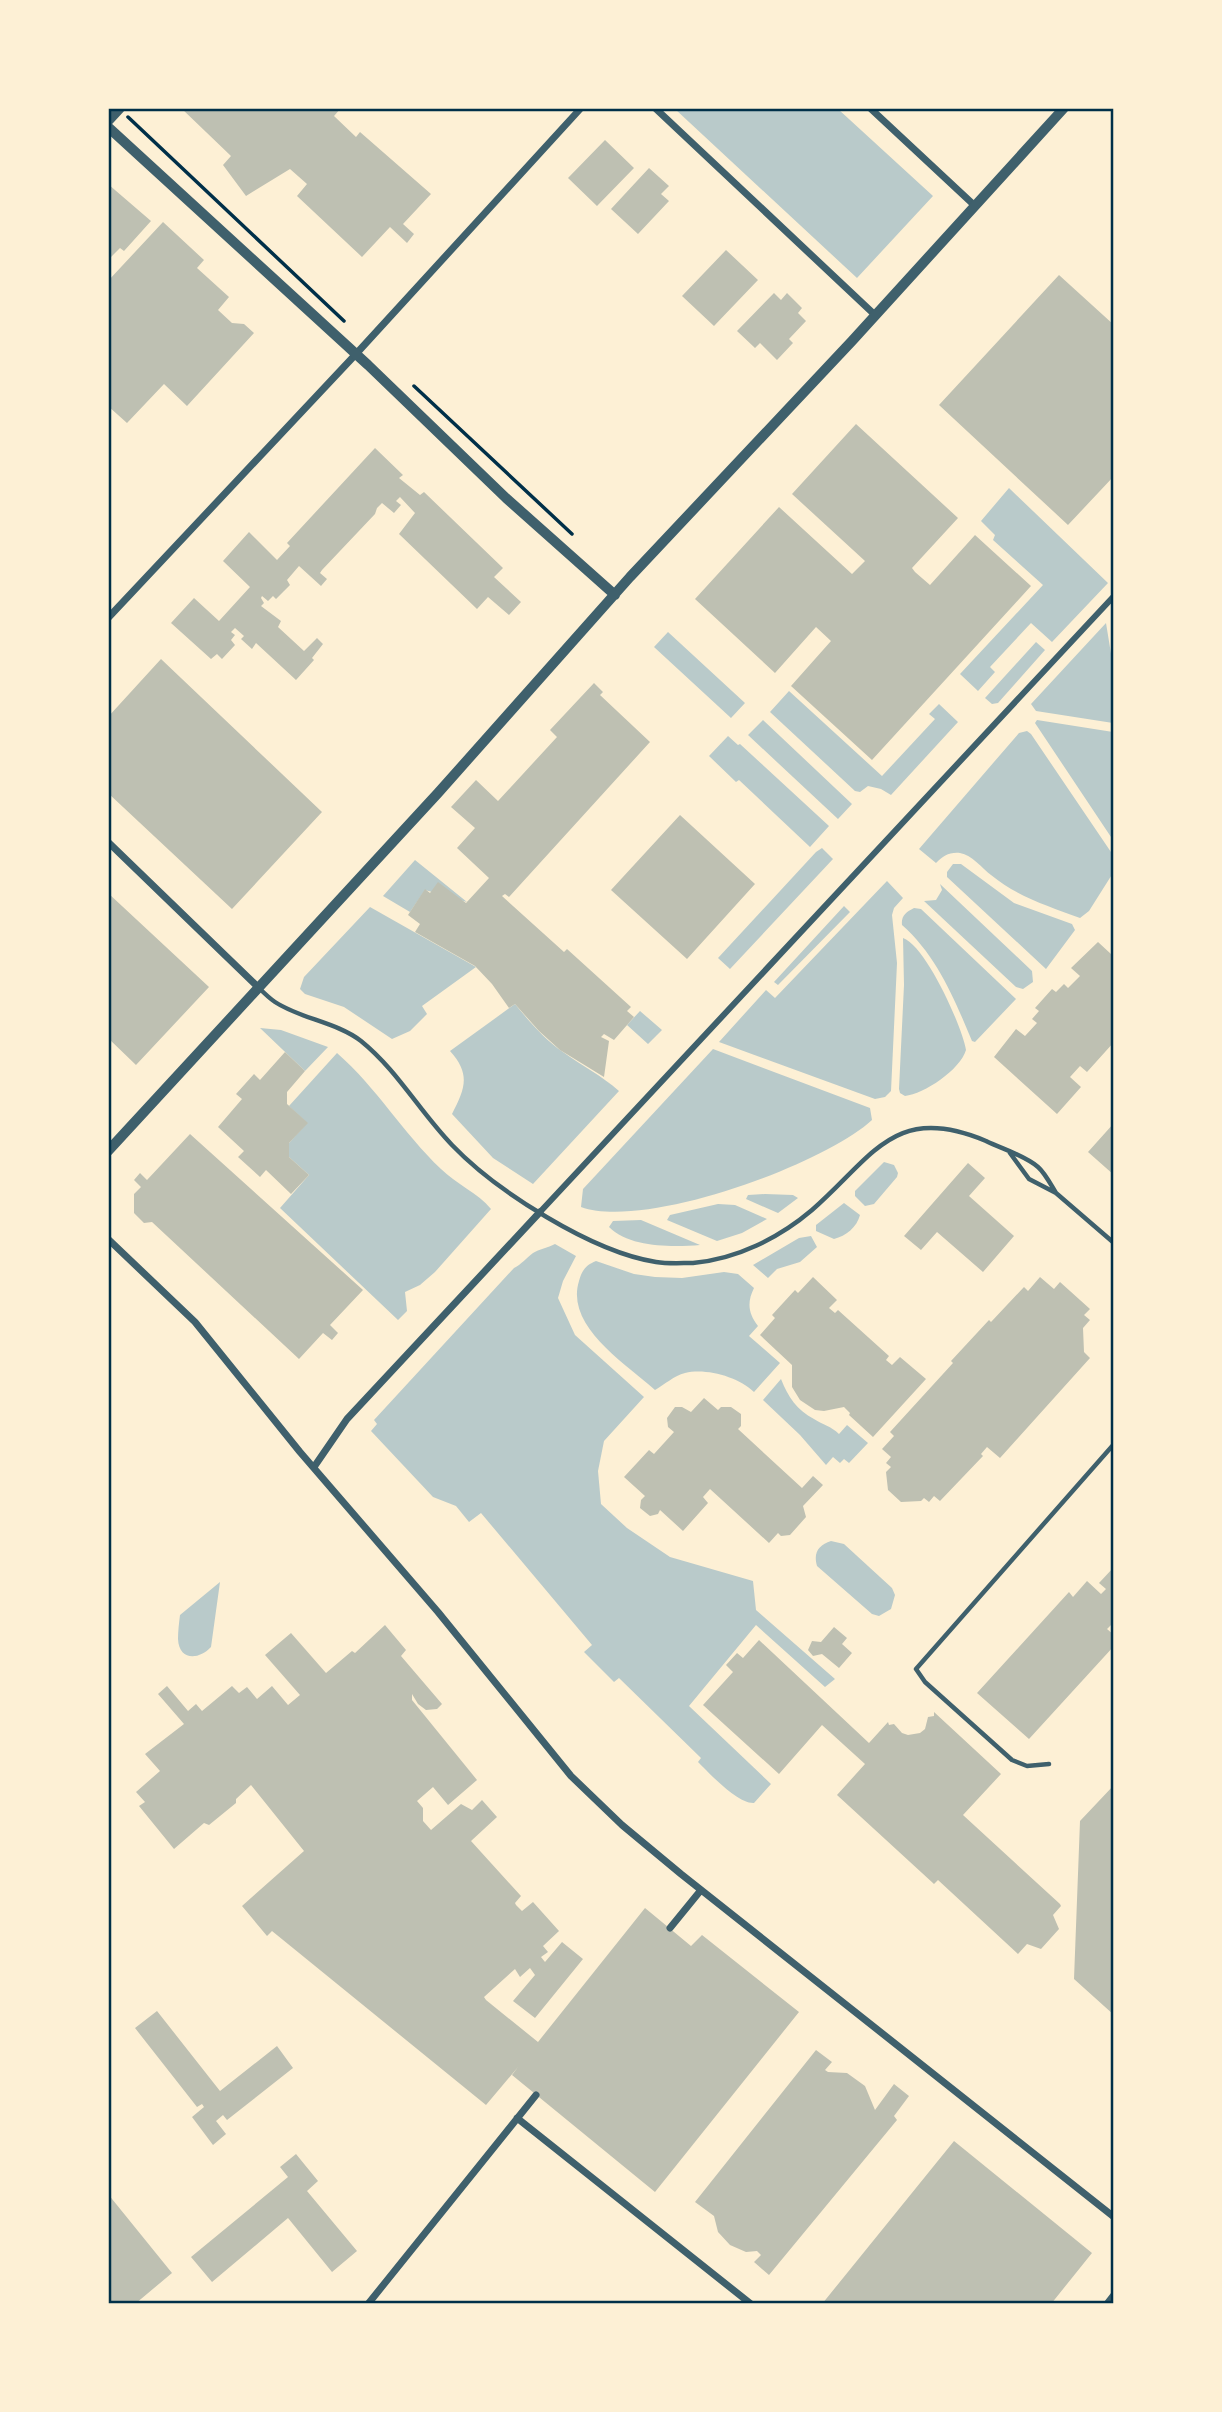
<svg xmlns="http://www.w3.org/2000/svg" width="1222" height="2412" viewBox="0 0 1222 2412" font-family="Jost,sans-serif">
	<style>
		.green { fill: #b9caca }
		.building { fill: #bec0b2 }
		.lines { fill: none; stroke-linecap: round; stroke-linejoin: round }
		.path { stroke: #003049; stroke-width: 3.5 }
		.service { stroke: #3f606c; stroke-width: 4.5 }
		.pedestrian { stroke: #3f606c; stroke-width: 6 }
		.minor { stroke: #3f606c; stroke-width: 7 }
		.tertiary { stroke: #3f606c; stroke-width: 10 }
		.neatline { fill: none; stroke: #003049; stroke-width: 2.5 }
	</style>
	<rect width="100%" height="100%" fill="#fdf0d5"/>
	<path class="green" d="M675,109H838L933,196L857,278Z
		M1009,488L1108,583L1052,642L1031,623L990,667L995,672L978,691L960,674L1043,585L993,540L995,535L981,521Z
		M1106,623L1113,666V723L1036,711L1031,704Z
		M668,632L745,703L731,718L654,647Z
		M1036,642L1045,650L998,703L992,704L985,698Z
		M789,691L882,776L935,719L929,714L939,704L958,722L891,795L881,789L868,786L860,792L855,791L770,712Z
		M763,720L852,804L838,819L748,735Z
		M1037,720L1113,732V840L1035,723Z
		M1027,731L1031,734L1113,855V873L1089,911L1080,918C1048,906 1018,897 991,875C982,868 972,855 960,853C949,852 943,856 936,863L919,849L1019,733Z
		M728,736L738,745L740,744L829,826L810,847L739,780L736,782L709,756Z
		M822,848L833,859L730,969L718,958L816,852Z
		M415,860L467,902L425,890L410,912L383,896Z
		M953,864H961L1014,903L1072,924L1075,930L1046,969L947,877V872Z
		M887,881L903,898L894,908L892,915L897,963L891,1091L885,1097L875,1099L719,1042L766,990L775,998Z
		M940,884L1032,971L1033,982L1023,989L1016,987L924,901L936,900L942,890Z
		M844,906L850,912L778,985L774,982Z
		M370,907L476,967L422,1006L427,1014L410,1031L392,1039L344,1007L305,994L300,989L304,977Z
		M914,908L921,909L1016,999L975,1042L972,1041C954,998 937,956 902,925C901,916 906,912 914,908Z
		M903,938C926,946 962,1026 966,1050C960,1070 924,1094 905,1096L900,1093L899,1089L904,985Z
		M515,1004C529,1021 544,1039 563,1052C582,1066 601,1075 619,1091L533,1184L493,1158L452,1114C465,1089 471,1074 450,1051Z
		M640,1011L662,1030L648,1044L627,1025Z
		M260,1028L281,1030L328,1047L305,1071Z
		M713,1049L870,1108L872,1120C823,1165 645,1230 581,1207L583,1189Z
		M337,1053C377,1088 403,1133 441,1169C456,1184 478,1193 491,1209L435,1272L420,1285L405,1292L407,1311L398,1320L280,1208L309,1175L289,1157V1143L307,1123L289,1106Z
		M884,1162L894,1165L898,1173L897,1177L874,1204L865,1206L855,1196V1191Z
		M765,1194L793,1195L798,1198L778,1213L746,1199L748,1195Z
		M844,1203L860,1215C857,1227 846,1236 834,1239L816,1231V1225Z
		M718,1204L735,1205L767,1219L742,1233L717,1241L667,1220L670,1215Z
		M641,1220L700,1245C673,1247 630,1248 609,1227L613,1221Z
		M811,1236L817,1247L800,1262L777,1269L768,1278L753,1265L799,1238Z
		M555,1244L576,1256L563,1281L558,1298L575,1335L644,1397L604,1441L598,1471L601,1504L627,1528L670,1557L753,1581L756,1610L835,1679L825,1687L756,1625L689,1706L771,1784L754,1803C738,1804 710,1774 698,1762L701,1758L619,1678L614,1682L584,1652L592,1645L481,1513L469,1522L456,1506L433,1497L371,1431L377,1424L374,1420L514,1268C522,1264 526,1258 533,1253C539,1249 548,1248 555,1244Z
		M596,1261L634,1274L655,1277L682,1278L724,1272L738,1274L754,1288C747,1302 748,1313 758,1326L749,1336L780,1363L754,1392C738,1377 707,1368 685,1373C674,1376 665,1384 655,1390C625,1363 565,1326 579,1281C582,1270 586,1265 596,1261Z
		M781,1379C788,1397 797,1410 814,1419C823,1425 831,1426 839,1434L847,1425L868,1443L849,1463L844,1459L840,1463L833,1457L826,1465L800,1435L763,1400Z
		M831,1541L844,1544L892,1588L895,1595L891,1609L879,1616L872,1614L817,1566C813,1552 819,1545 831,1541Z
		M220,1582L211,1647C199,1660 179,1661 178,1639C178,1631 179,1623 180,1615Z"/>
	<path class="building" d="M181,108H341L334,116L356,137L360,132L431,194L403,224L414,234L407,243L390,227L362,257L297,196L307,184L290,169L246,196L223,165L231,156Z
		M605,140L634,168L597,206L568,178Z
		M649,168L669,186L661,194L669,201L638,234L611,209Z
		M108,184L151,221L124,251L120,248L108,260Z
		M163,222L204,260L197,268L229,297L218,310L232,323L244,324L254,333L187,406L164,384L127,423L108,406V281Z
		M726,250L758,280L714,326L682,296Z
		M1059,275L1114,325V476L1068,525L939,405Z
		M774,293L781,300L787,293L802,308L798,313L806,321L789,339L793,343L777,360L760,343L755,348L737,331Z
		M856,424L958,518L912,568L915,572L930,585L975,535L1031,586L872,760L791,686L831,641L816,627L775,673L695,599L779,507L852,574L865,561L792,494Z
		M375,448L403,475L399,478L420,495L424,492L503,568L494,577L521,602L509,615L488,597L477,609L399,534L415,513L400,497L396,501L401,505L394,513L382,503L377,508L375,514L322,570L320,573L327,579L321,586L299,566L287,580L290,585L276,599L273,596L268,601L262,596L261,598L264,603L261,606L281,621L278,627L304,651L317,638L323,644L312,658L314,660L296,680L256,643L252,649L241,639L244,636L235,628L231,632L235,635L231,640L235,645L222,659L217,654L211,659L171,623L194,598L219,621L250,587L223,561L249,532L277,560L290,546L287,543Z
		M161,659L322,812L232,909L108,793V717Z
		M594,683L603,692L600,695L650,742L509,897L505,894L502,896L564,952L567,949L631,1007L627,1011L634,1017L614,1040L604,1034L601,1037L609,1041L604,1077L560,1050L539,1031L515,1004L509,1008L492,984L475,966L415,932L420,924L408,915L425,889L430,893L438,882L466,903L489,878L457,848L475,828L451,807L476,780L498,801L557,737L550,730Z
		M680,815L755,884L687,959L611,890Z
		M108,893L209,987L136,1065L108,1038Z
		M1098,942L1111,954L1114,951V1042L1087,1072L1080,1066L1070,1077L1081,1087L1057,1114L994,1057L1016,1029L1025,1036L1037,1023L1032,1019L1039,1011L1035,1008L1052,989L1056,992L1064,984L1068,988L1080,976L1071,968Z
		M285,1052L305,1071L287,1092V1104L308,1123L289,1143V1157L309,1175L291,1194L266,1170L260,1177L238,1157L244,1151L218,1127L242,1099L236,1094L254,1074L260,1080Z
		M1114,1123V1175L1088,1152Z
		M190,1134L363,1290L330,1325L338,1333L332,1340L323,1333L299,1359L152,1222L144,1223L134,1213V1194L141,1187L134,1180L140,1173L147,1180Z
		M968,1163L985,1178L969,1196L1014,1236L983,1272L937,1232L921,1250L904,1236Z
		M813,1277L837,1300L829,1308L835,1313L838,1310L889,1356L886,1360L892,1365L900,1357L926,1379L873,1437L849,1415L850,1413L844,1407L824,1411L815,1410L800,1400L792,1387V1365L760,1335L775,1318L772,1315L795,1290L798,1293Z
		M1040,1277L1054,1289L1060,1282L1090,1309L1084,1315L1090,1320L1083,1328L1084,1352L1090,1358L1000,1458L987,1447L981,1454L983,1456L940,1501L934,1496L929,1502L924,1498L921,1501L901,1502L888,1490L886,1472L891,1467L886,1463L891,1457L882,1449L894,1436L890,1432L953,1363L951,1361L989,1320L991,1322L1024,1287L1028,1291Z
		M704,1398L718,1410L721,1407H731L741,1414V1426L738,1429L802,1488L813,1476L823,1485L803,1506L806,1517L790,1535L781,1536L778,1533L769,1543L710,1489L703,1497L708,1503L683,1531L660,1510L658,1514L650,1516L640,1508L641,1500L645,1496L624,1477L649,1450L654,1454L674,1432L668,1427L667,1418L675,1407H682L691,1412Z
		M1114,1567V1622L1107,1629L1114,1635V1646L1029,1739L977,1693L1069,1592L1073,1597L1087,1581L1101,1594L1106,1589L1099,1583Z
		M385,1625L406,1650L401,1656L442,1704L437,1709L426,1710L418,1704L412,1694V1700L477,1780L448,1805L433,1787L417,1801L423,1808V1821L431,1830L461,1804L472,1810L482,1800L497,1817L471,1841L521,1896L515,1903L516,1905L522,1911L533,1902L559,1931L543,1946L548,1952L541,1957L545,1962L562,1942L583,1959L535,2018L513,2001L535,1975L530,1968L520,1977L515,1969L484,1997L486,2000L538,2042L645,1908L691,1946L702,1935L799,2012L655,2192L512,2075L518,2067L486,2105L272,1931L267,1936L242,1906L304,1851L251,1785L236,1799V1803L209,1825L204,1823L174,1849L139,1806L145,1802L136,1792L160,1771L145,1754L184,1724L158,1694L167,1686L188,1711L196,1704L202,1711L232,1686L239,1693L247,1687L257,1699L272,1686L288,1705L300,1695L265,1655L291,1633L326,1673L352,1651L355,1653Z
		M834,1627L847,1638L842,1644L852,1653L839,1668L822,1654L813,1656L808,1650L812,1641L821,1642Z
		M759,1640L869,1743L888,1722L889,1725L894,1724L902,1733L908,1735L920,1733L925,1729L928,1717L934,1716V1712L1001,1774L963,1815L1060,1904L1061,1906L1053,1915L1059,1929L1041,1949L1027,1944L1018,1954L938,1880L934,1884L837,1795L865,1764L822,1725L779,1774L703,1705L733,1672L726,1665L737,1653L743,1658Z
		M1114,1785V2015L1074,1979L1080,1821Z
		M157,2011L220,2091L277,2046L293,2068L227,2120L223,2115L216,2121L226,2134L213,2145L192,2117L204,2107L202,2104L197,2107L135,2028Z
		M816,2050L832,2062L825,2070L828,2072L847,2073L865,2086L875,2110L894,2084L909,2096L894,2116L897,2120L769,2275L754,2262L761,2255L757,2251L746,2252L730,2245L718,2232L714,2216L695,2202Z
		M954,2141L1092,2253L1051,2304H822Z
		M296,2154L318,2181L307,2191L357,2251L332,2272L288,2218L212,2282L191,2257L288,2177L280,2167Z
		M108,2194L172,2273L135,2304H108Z"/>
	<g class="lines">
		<path class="path" d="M128,117L344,321
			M414,386L572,534"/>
		<path class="service" d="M259,988C264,993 269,998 275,1002C301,1019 336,1022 361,1041C397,1070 420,1112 452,1145C496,1191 592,1252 656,1262C668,1264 681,1263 693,1263C737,1259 779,1238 812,1210C873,1157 894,1102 986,1141C1002,1149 1024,1155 1038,1167C1045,1173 1051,1185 1056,1193
			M1010,1153L1029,1179L1056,1193L1114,1243
			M1049,1764L1027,1766L1012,1760L925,1682L916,1669L1114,1444"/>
		<path class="pedestrian" d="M540,1212L1114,596"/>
		<path class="minor" d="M655,108L875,315
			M870,108L974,205
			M108,618L356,354L581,108
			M108,842L259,988
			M108,1239L195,1322L300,1452L438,1612L571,1776L622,1825L681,1874L1114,2217
			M314,1467L347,1419L540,1212
			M670,1928L701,1890
			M517,2118L751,2304
			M368,2304L536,2095
			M1107,2304L1114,2295"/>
		<path class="tertiary" d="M108,121L120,108
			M108,127L368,365L506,498L615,595
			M108,1151L438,793L630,577L852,341L1064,108"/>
	</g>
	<rect width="1222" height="2412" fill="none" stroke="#fdf0d5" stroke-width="220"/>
	<rect x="110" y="110" width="1002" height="2192" class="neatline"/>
</svg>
